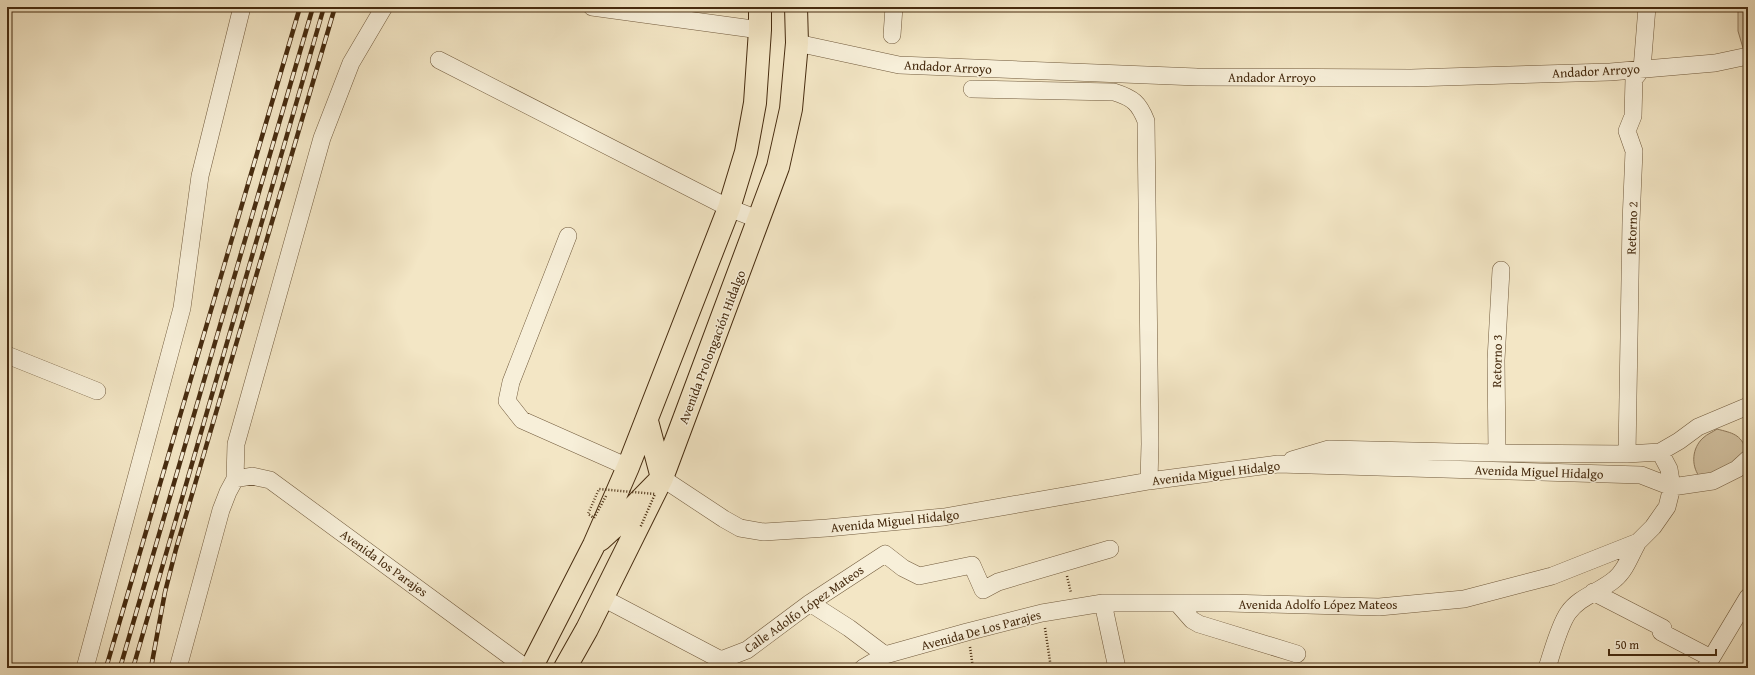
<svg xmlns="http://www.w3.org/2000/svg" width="1755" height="675" viewBox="0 0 1755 675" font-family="'Gentium Book Plus',serif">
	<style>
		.green { fill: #d6c6a6; stroke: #8e785a }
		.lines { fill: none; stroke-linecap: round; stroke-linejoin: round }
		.minor-casing { stroke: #715a3c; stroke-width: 18 }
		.highway-casing { stroke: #462b0f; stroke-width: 24 }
		.path { stroke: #462b0f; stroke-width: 2.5; stroke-dasharray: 1 2; stroke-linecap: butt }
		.minor { stroke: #f7efd9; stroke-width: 17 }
		.highway { stroke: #f3e6c5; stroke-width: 22 }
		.rail-casing { stroke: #462b0f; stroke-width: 4.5 }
		.rail { stroke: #f7efd9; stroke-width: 3; stroke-dasharray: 9; stroke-linecap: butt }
		.path-bridge { stroke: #462b0f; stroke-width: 2.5; stroke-dasharray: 1 2; stroke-linecap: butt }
		.labels { text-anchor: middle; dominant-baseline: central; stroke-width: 3; stroke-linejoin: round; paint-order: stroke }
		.street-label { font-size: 13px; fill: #462b0f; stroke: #f7efd9 }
	</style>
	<rect width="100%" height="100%" fill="#f3e6c5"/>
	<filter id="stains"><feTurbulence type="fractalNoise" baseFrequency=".005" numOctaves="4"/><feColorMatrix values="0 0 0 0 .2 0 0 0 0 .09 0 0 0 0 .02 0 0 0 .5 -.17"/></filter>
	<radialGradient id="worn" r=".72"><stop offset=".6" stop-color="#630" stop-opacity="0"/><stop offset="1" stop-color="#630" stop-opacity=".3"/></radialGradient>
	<path class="green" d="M1738,7L1748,8V47L1743,48L1738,31Z
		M1717,429C1732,433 1741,434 1746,450L1742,455L1719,475L1699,476C1691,465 1692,448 1703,438C1707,434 1713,432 1717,429Z"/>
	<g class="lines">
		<g class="minor-casing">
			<path id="minor" d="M592,7L760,30
				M892,35L894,7
				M797,43L899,65L1197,77L1411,78L1610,72L1715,63L1748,56
				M439,60L729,208L760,220
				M972,89L1114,92C1133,98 1139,103 1146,121L1150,444L1149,481
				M568,236L511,382L507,401L522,420L628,467
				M7,355L97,391
				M1497,453L1496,360L1501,270
				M1627,454L1631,222L1634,151L1627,131L1633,116L1634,79L1642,69L1647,7
				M1292,460L1329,449L1497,453L1627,454L1660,452L1679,441L1698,427L1748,406
				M662,478L724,519L740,528L764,532L827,528L944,517L1149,481L1278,464L1641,475L1672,487L1713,481L1737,469L1748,459
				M235,479L252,476L270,480L526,668
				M1593,592L1663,628L1661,632L1711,658
				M603,598L721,660L747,650L810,603L885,554L903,568L919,576L972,565L983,590L998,582L1110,549
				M810,603L849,628L885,655
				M1103,603L1117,668
				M1178,604L1192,620L1199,624L1297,654
				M1706,667L1748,597
				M85,668L182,308L200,176L242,7
				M178,668L221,510L228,492L235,479L236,444L322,138L351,63L384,7
				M863,668L885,655L967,632L1042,613L1103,603H1228L1379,607L1464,599L1552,576L1638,542L1653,527L1667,507L1672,487L1669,469L1660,452
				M1547,668C1552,653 1559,626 1568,613C1580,596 1600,592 1615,579C1626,570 1631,554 1638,542"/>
		</g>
		<g class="highway-casing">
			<path id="highway" d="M600,540L612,529L662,478L647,421
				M531,668L594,545L628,467L729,208L746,152L755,103L760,30V7
				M565,668L587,629L662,478L778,167L791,109L797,43L796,7"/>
		</g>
		<path class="path" d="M1067,576L1071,593
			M1045,628L1051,668
			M970,647L973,668"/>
		<use href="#minor" class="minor"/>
		<use href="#highway" class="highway"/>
		<g class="rail-casing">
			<path id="rail" d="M106,668L300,7
				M120,668L313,7
				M133,668L324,7
				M151,668L165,592L176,549L335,7"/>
		</g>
		<use href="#rail" class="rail"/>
		<path class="path-bridge" d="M606,496L594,518L588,514L599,489L655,494L640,528"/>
	</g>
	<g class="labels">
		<g class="street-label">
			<text transform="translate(948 67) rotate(3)">Andador Arroyo</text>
			<text transform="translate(1596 71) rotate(-3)">Andador Arroyo</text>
			<text x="1272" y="77">Andador Arroyo</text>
			<text transform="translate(1632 228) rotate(-88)">Retorno 2</text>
			<text transform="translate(712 347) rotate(-69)">Avenida Prolongación Hidalgo</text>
			<text transform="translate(1497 361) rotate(-89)">Retorno 3</text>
			<text transform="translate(1539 472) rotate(2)">Avenida Miguel Hidalgo</text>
			<text transform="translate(1216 473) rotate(-7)">Avenida Miguel Hidalgo</text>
			<text transform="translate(895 521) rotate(-6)">Avenida Miguel Hidalgo</text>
			<text transform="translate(384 563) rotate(36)">Avenida los Parajes</text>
			<text x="1318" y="604">Avenida Adolfo López Mateos</text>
			<text transform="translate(804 609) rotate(-35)">Calle Adolfo López Mateos</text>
			<text transform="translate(981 630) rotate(-15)">Avenida De Los Parajes</text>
		</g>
	</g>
	<rect width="1755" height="675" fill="none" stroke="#f3e6c5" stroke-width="24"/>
	<rect x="8" y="8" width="1739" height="659" fill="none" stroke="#462b0f" stroke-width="2"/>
	<rect x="12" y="12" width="1731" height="651" fill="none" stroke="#462b0f"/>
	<path d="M1609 649v6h107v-6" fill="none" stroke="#462b0f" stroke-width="2"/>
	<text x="1615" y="649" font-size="12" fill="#462b0f" stroke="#f7efd9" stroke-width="3" paint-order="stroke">50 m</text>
	<rect width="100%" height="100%" filter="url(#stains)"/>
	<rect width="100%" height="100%" fill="url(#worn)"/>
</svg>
